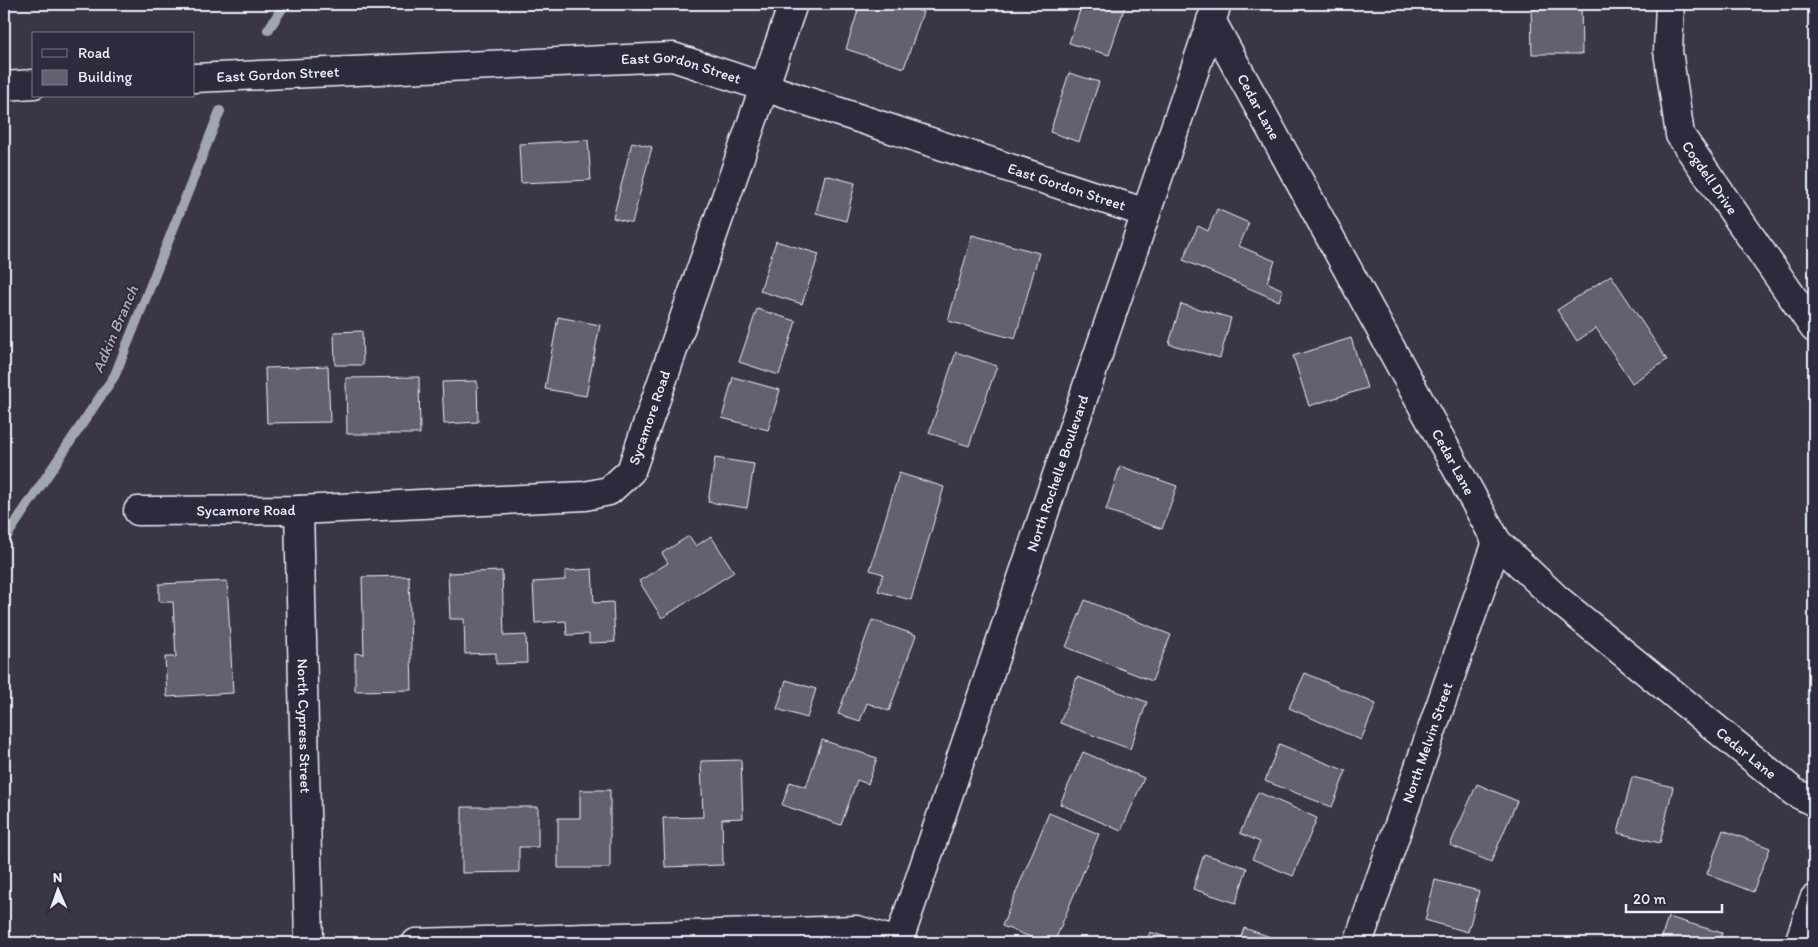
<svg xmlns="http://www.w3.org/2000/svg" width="1818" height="947" viewBox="0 0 1818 947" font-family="Itim,sans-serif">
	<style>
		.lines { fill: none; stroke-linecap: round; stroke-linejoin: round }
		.stream { stroke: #a2a6b1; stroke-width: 10 }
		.building { fill: #636171; stroke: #e8f1f8 }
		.minor-casing { stroke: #e8f1f8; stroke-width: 31 }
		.minor { stroke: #2f2a3d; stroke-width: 28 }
		.labels { text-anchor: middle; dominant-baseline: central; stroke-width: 4; stroke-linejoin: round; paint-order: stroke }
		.street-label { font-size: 15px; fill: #e8f1f8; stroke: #2f2a3d }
		.water-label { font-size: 16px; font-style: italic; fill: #aeb2bd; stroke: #2f2a3d }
	</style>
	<rect width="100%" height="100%" fill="#3a3648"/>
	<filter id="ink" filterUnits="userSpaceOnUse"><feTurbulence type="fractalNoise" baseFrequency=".02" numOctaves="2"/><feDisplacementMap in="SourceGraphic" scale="10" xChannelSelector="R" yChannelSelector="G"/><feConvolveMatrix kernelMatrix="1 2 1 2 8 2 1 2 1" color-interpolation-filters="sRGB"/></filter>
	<g filter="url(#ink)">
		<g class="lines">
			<path class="stream" d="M268,30L285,4
				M4,540L115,375L220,111"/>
		</g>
		<path class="building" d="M860,4H896L923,12L904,68L846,49Z
			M1082,4H1118L1125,6L1109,55L1069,43Z
			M1531,4H1581L1582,54H1532Z
			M1069,73L1099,82L1079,142L1050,132Z
			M588,140L591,180L521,183L519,144Z
			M632,142L652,147L632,223L613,218Z
			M825,175L855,183L846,221L816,213Z
			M1217,209L1249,223L1239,246L1275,261L1267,282L1283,290L1279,301L1183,260L1198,226L1208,231Z
			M972,235L1039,253L1015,339L948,321Z
			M776,241L819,254L802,304L760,291Z
			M1611,275L1667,360L1632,383L1596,328L1577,341L1557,310Z
			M1181,304L1231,318L1220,358L1169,344Z
			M757,309L796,321L779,375L739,362Z
			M558,317L600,325L586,396L545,389Z
			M362,331L363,365H335L334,332Z
			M1351,338L1367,388L1309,406L1293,356Z
			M956,352L997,366L969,446L929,433Z
			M328,366L330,422L267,423L265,368Z
			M419,377L420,434H347L346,378Z
			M733,377L780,390L768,430L722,418Z
			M477,381L478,422L444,424L442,382Z
			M715,458L754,464L747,508L708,502Z
			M1120,466L1177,486L1162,529L1106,510Z
			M899,473L944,487L911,600L878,591L883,574L870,570Z
			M689,536L696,546L711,536L734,572L662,618L639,581L668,563L662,553Z
			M592,569L594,603L613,602L615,642L589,643V634L567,635L566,621L535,623L533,582L565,580V571Z
			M502,571L504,636L526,635L527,663L496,664V653L465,654L464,619H450L448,573Z
			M409,576L412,690L355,691V653L364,654L362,577Z
			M227,581L233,693L167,697L165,657H176L173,602H159V584Z
			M1085,600L1171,635L1152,681L1066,647Z
			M872,620L916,635L889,711L867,703L860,721L838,714Z
			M1305,673L1376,704L1361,740L1289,708Z
			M1077,677L1147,702L1130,749L1060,723Z
			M786,680L816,689L807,718L777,709Z
			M822,740L877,758L868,784L857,780L841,825L782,805L790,782L806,787Z
			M1279,744L1346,771L1332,807L1265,781Z
			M1083,752L1144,778L1121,831L1060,804Z
			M741,760L743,818L722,819L723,865L665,867L663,818L703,817L701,761Z
			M1632,777L1673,787L1660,843L1618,833Z
			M1477,784L1517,801L1491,862L1450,845Z
			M580,790H610V868H558V818H580Z
			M1258,792L1317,818L1293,876L1252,859L1260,842L1240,833Z
			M462,807H538V847H519V872L462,873Z
			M1049,813L1099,834L1054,943H1046L1002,926Z
			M1723,830L1770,848L1753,892L1707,874Z
			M1204,854L1247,868L1236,903L1193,889Z
			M1435,880L1479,891L1468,932L1425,920Z
			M1668,917L1722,933L1719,943H1660Z
			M1244,928L1288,943H1239Z
			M1150,932L1185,943H1146Z"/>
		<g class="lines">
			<g class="minor-casing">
				<g id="minor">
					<path id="s1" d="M1670,4L1668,51L1680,135L1814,328"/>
					<path id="s2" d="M1211,20L1497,542L1556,598L1794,792L1814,802"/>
					<path id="s3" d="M194,78L673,57L1146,213"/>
					<path d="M4,86L34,84"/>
					<path id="s4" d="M299,510L309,943"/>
					<path id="s5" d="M138,511L299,510L585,496L609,491L631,471L793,4"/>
					<path d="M416,943L857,930L901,943"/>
					<path id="s6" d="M898,943L1215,10"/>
					<path id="s7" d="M1358,943L1497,542"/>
					<path d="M1799,943L1814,899"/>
				</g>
			</g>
			<use href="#minor" class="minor"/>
		</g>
	</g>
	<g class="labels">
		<g class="street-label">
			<text stroke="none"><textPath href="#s3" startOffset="489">East Gordon Street</textPath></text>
			<text stroke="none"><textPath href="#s3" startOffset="84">East Gordon Street</textPath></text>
			<text stroke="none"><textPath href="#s2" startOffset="99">Cedar Lane</textPath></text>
			<text stroke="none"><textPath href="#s1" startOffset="184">Cogdell Drive</textPath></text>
			<text stroke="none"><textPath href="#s3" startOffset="894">East Gordon Street</textPath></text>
			<text stroke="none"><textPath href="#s5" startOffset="558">Sycamore Road</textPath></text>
			<text stroke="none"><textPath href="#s2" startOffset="504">Cedar Lane</textPath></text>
			<text stroke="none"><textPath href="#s6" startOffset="496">North Rochelle Boulevard</textPath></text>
			<text stroke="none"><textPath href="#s5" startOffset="108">Sycamore Road</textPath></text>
			<text stroke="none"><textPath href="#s4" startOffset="216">North Cypress Street</textPath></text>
			<text stroke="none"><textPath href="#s7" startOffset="212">North Melvin Street</textPath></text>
			<text stroke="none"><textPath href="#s2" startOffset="922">Cedar Lane</textPath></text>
		</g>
		<g class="water-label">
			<text transform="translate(115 329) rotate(-67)">Adkin Branch</text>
		</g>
	</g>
	<rect width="1818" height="947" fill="none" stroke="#2f2a3d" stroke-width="20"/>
	<rect x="10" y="10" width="1798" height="927" fill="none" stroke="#e8f1f8" stroke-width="2" filter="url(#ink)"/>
	<rect x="32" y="32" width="162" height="65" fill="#2f2a3d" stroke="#797a88"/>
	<rect x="42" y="49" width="25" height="8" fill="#2f2a3d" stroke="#797a88"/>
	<text x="78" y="58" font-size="15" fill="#e8f1f8">Road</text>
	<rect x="42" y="70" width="25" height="15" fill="#636171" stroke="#797a88"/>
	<text x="78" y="82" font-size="15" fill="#e8f1f8">Building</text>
	<g transform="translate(58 890) rotate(358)" stroke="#2f2a3d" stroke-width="4" paint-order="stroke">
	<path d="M0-4L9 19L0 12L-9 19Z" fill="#e8f1f8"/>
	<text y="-8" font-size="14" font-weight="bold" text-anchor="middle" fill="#e8f1f8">N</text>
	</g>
	<path d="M1626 904v8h96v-8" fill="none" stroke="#e8f1f8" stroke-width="2.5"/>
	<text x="1633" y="904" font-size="15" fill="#e8f1f8" stroke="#2f2a3d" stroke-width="4" paint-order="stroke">20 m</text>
</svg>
